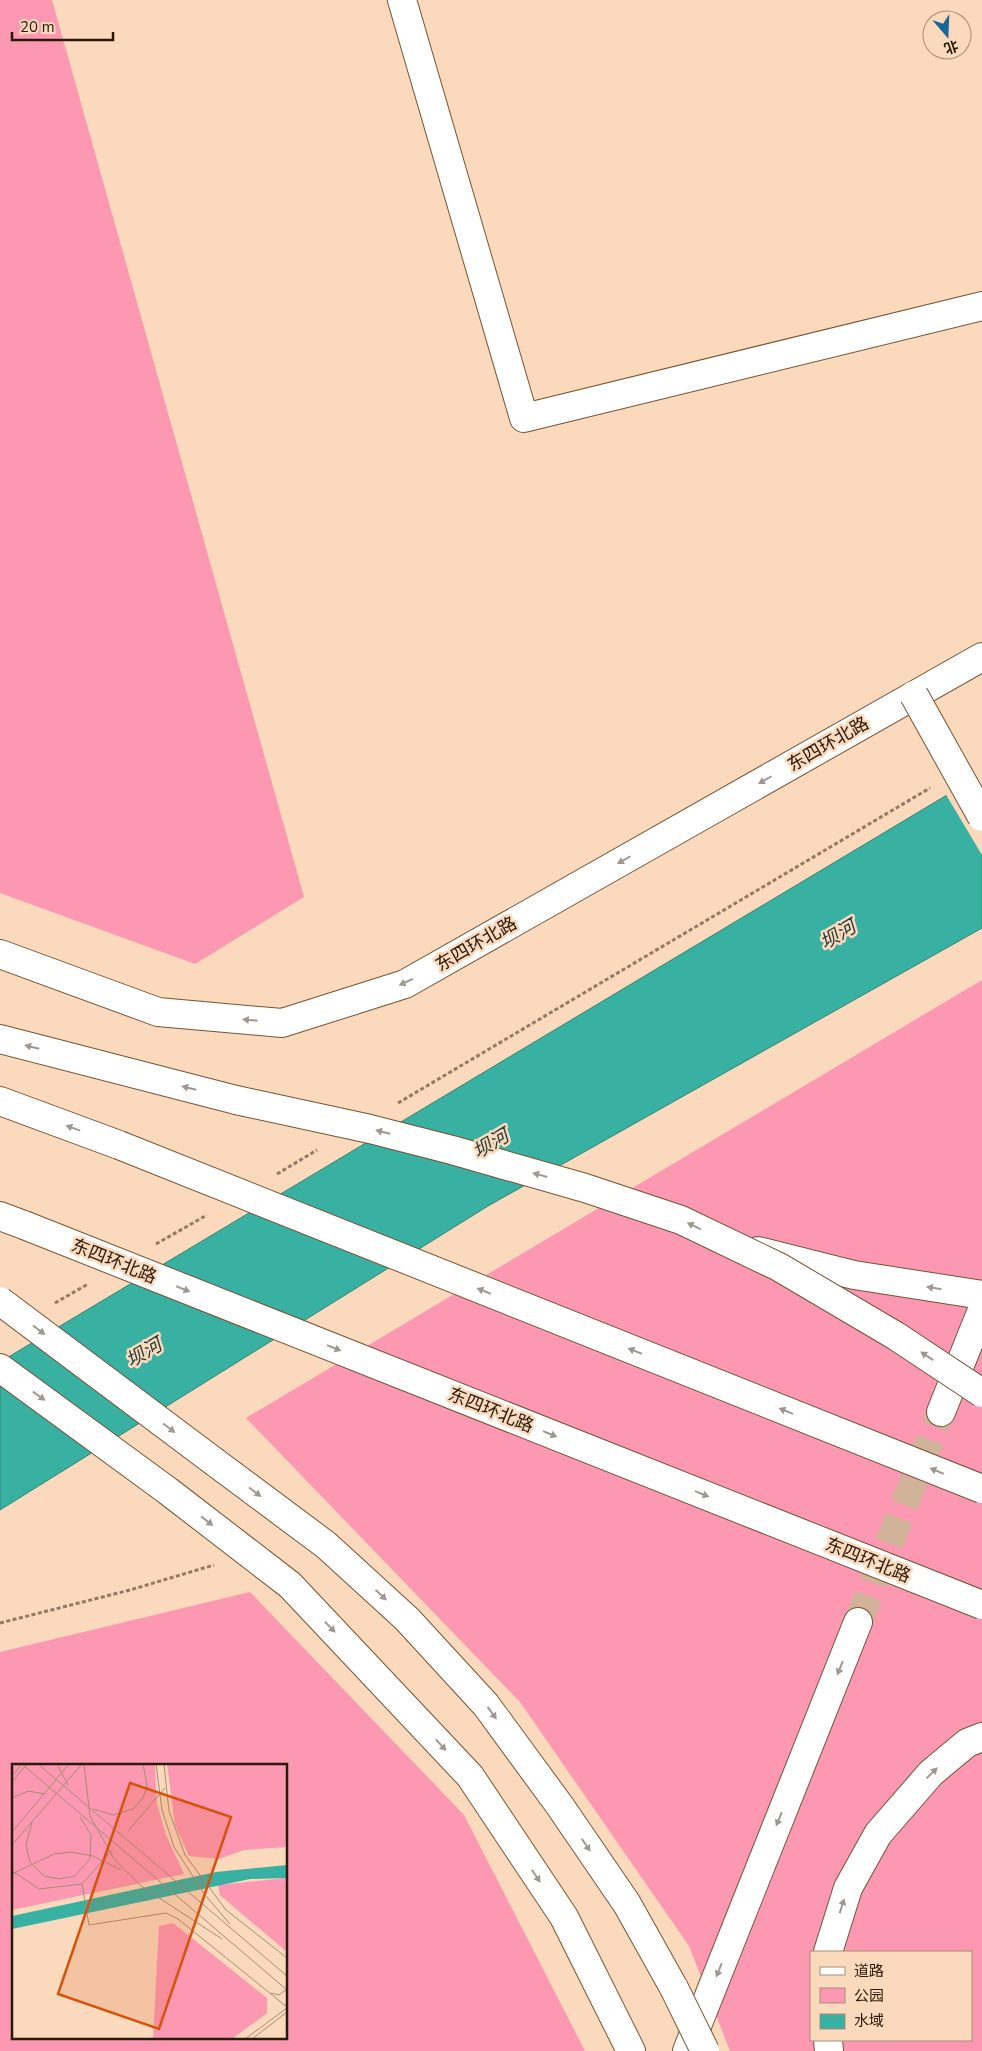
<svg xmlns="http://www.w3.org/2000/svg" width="982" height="2051" viewBox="0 0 982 2051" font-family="'Nunito Sans','Noto Sans SC',sans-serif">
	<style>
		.green { fill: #fc98b2; fill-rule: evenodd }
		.water { fill: #38b1a2; stroke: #348475 }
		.pier { fill: #fad9bc }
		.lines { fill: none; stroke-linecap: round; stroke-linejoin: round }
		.minor-tunnel { stroke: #d0b399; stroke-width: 28; stroke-dasharray: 28 14; stroke-linecap: butt }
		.minor-casing { stroke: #765332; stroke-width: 30 }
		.highway-casing { stroke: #765332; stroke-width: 30 }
		.path { stroke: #927a65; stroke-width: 3; stroke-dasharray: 4 2.5; stroke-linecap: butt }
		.minor { stroke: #fff; stroke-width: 28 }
		.highway { stroke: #fff; stroke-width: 28 }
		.minor-bridge-casing { stroke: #765332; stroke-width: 30; stroke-linecap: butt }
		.highway-bridge-casing { stroke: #765332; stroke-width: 30; stroke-linecap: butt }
		.minor-bridge { stroke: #fff; stroke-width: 28 }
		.highway-bridge { stroke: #fff; stroke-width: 28 }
		.oneway { fill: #9f9892 }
		.labels { text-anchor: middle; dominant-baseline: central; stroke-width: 5; stroke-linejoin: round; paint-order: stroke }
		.street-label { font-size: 18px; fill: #291a0c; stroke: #fad9bc }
		.water-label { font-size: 19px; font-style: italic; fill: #213b37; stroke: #fad9bc }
		.inset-road { fill: none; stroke: #a68d76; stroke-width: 1 }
		.view { fill: #d5530c; fill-opacity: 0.15; stroke: #d5530c; stroke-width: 2.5 }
		.inset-edge { fill: none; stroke: #291a0c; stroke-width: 2.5 }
	</style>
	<rect width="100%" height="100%" fill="#fad9bc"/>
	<path class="green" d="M0,0H52L304,897L195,964L0,893Z
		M982,980V2051H730L689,1946L520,1702L246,1418ZM811,1952H971V2040H811Z
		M250,1592L464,1815L585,2051H0V1652ZM14,1765H286V2037H14Z"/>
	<path class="water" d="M982,774V928L488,1206L0,1510V1362Z"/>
	<path class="pier" d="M982,771V855L945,793Z"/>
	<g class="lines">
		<path class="minor-tunnel" d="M858,1622L941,1412"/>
		<g class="minor-casing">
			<path id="minor" d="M402,0L524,418L982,306
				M0,954L158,1012L282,1023L405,984L982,657
				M0,1368L168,1491L290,1585L470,1776L564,1917L631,2051
				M941,1412L982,1310
				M687,2051L858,1622"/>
		</g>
		<g class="highway-casing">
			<path id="highway" d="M0,1039L236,1100
				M0,1101L119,1145
				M0,1216L24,1225
				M758,1251L854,1275L982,1295
				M216,1463L326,1545L407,1619L486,1705L560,1806L627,1904L674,1988
				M828,1952L848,1888L878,1834L931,1773L967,1743L982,1737
				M828,2040L829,2051"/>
		</g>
		<path class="path" d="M398,1103L930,788
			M277,1174L317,1150
			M156,1244L207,1215
			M55,1303L88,1284
			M0,1623L130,1590L214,1565"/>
		<use href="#minor" class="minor"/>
		<use href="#highway" class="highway"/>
		<g class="minor-bridge-casing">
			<path id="minor-bridge" d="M914,695L982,817"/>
		</g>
		<g class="highway-bridge-casing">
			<path id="highway-bridge" d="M236,1100L370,1129L452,1150L585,1188L681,1220L779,1267L896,1336L982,1393
				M119,1145L982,1489
				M24,1225L982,1605
				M0,1301L216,1463
				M674,1988L705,2051"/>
		</g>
		<use href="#minor-bridge" class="minor-bridge"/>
		<use href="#highway-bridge" class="highway-bridge"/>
	</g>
	<defs><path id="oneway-solid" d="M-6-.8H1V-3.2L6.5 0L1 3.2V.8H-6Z" transform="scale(1.25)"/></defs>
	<g class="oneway">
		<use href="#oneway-solid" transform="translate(765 780) rotate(150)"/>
		<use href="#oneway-solid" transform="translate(624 860) rotate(150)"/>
		<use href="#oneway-solid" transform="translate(406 982) rotate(155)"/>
		<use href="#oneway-solid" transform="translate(250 1020) rotate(-175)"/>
		<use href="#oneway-solid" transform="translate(32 1047) rotate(-166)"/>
		<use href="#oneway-solid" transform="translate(189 1088) rotate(-166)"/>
		<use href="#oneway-solid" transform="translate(73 1128) rotate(-160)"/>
		<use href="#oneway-solid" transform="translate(383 1132) rotate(-166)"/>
		<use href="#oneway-solid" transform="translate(540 1175) rotate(-164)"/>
		<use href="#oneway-solid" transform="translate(694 1226) rotate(-154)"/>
		<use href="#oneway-solid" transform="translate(934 1288) rotate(-171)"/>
		<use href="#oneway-solid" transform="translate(183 1289) rotate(22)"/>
		<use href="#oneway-solid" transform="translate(484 1291) rotate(-158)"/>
		<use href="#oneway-solid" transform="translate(39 1330) rotate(37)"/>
		<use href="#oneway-solid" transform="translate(334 1348) rotate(22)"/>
		<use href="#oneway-solid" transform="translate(635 1351) rotate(-158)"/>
		<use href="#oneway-solid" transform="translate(927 1356) rotate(-147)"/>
		<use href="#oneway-solid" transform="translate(39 1396) rotate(36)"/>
		<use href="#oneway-solid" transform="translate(786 1411) rotate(-158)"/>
		<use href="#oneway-solid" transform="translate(169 1428) rotate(37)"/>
		<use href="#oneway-solid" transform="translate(550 1434) rotate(22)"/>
		<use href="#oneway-solid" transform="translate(937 1471) rotate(-158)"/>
		<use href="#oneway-solid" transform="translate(255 1492) rotate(37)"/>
		<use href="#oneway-solid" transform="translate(702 1494) rotate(22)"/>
		<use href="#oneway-solid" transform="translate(207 1521) rotate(38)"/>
		<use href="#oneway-solid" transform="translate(381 1595) rotate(43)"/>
		<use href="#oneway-solid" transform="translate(330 1627) rotate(46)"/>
		<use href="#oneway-solid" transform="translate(840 1668) rotate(112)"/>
		<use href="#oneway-solid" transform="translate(492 1713) rotate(54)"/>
		<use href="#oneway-solid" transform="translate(441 1745) rotate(47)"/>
		<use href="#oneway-solid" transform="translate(932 1773) rotate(-44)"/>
		<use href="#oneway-solid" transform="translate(779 1819) rotate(112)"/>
		<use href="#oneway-solid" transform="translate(586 1845) rotate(56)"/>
		<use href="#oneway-solid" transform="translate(536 1876) rotate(56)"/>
		<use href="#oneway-solid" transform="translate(842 1906) rotate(-72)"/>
		<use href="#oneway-solid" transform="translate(719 1970) rotate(112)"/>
	</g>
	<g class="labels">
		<g class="street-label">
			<text transform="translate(828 744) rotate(-30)">东四环北路</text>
			<text transform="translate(476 944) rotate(-30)">东四环北路</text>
			<text transform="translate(114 1261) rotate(22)">东四环北路</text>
			<text transform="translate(491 1410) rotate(22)">东四环北路</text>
			<text transform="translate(868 1560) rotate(22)">东四环北路</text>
		</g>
		<g class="water-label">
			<text transform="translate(838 935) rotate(-31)">坝河</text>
			<text transform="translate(491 1144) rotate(-31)">坝河</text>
			<text transform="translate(144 1353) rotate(-31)">坝河</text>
		</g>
	</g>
	<g transform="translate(12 1764)">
		<rect width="275" height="275" fill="#fad9bc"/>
		<path d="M0,0H143L145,40L154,71L172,110L0,146ZM155,0H275V83L232,86L207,95L177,92L163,61ZM275,114V188L208,131L206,121ZM161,159L255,234V249L220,275H141L147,162Z" fill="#fc98b2"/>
		<path d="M275,101V114L238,115L0,165V152L204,108Z" fill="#38b1a2"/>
		<path class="inset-road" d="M10,0L275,226M26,0L275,212M45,0L56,21M72,0L78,52L102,95L129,122L210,175M144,0L150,46L162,83L193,131L218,160M152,0L157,47L173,91L214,146L275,194M0,12L10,0M0,18L15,0M0,34L16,27L33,30M81,45L101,51L121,45L131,34L135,21L131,0M20,58L14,81L18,98L32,112L47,115L63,112L78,95L79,71L68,53M116,67L153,24M0,68L57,0M0,81L70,0M0,107L27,125L70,120L100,86M0,110L42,90L59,88L81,92L109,106M70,120L77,161L154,149L166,155L275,243M259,229L267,231L275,225M233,275L275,244M240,275L275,248"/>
		<path class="view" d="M118,19L219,53L147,265L46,230Z"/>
		<rect width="275" height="275" class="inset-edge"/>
	</g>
	<rect x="810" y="1951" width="162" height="90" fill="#fad9bc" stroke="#a68d76"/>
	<rect x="820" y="1967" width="25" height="8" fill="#ffffff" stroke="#a68d76"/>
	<text x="854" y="1976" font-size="15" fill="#291a0c">道路</text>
	<rect x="820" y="1988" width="25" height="15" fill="#fc98b2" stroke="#a68d76"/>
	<text x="854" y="2001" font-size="15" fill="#291a0c">公园</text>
	<rect x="820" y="2014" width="25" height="15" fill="#38b1a2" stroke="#a68d76"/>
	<text x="854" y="2026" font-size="15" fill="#291a0c">水域</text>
	<g transform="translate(947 35) rotate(161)"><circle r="24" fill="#fad9bc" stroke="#a68d76"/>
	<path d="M0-4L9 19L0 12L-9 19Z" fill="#196699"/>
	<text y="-8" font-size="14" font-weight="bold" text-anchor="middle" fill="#291a0c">北</text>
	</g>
	<path d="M12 32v8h101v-8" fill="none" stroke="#291a0c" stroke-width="2.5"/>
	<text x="20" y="32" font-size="15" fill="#291a0c" stroke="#fad9bc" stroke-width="4" paint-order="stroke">20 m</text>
</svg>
